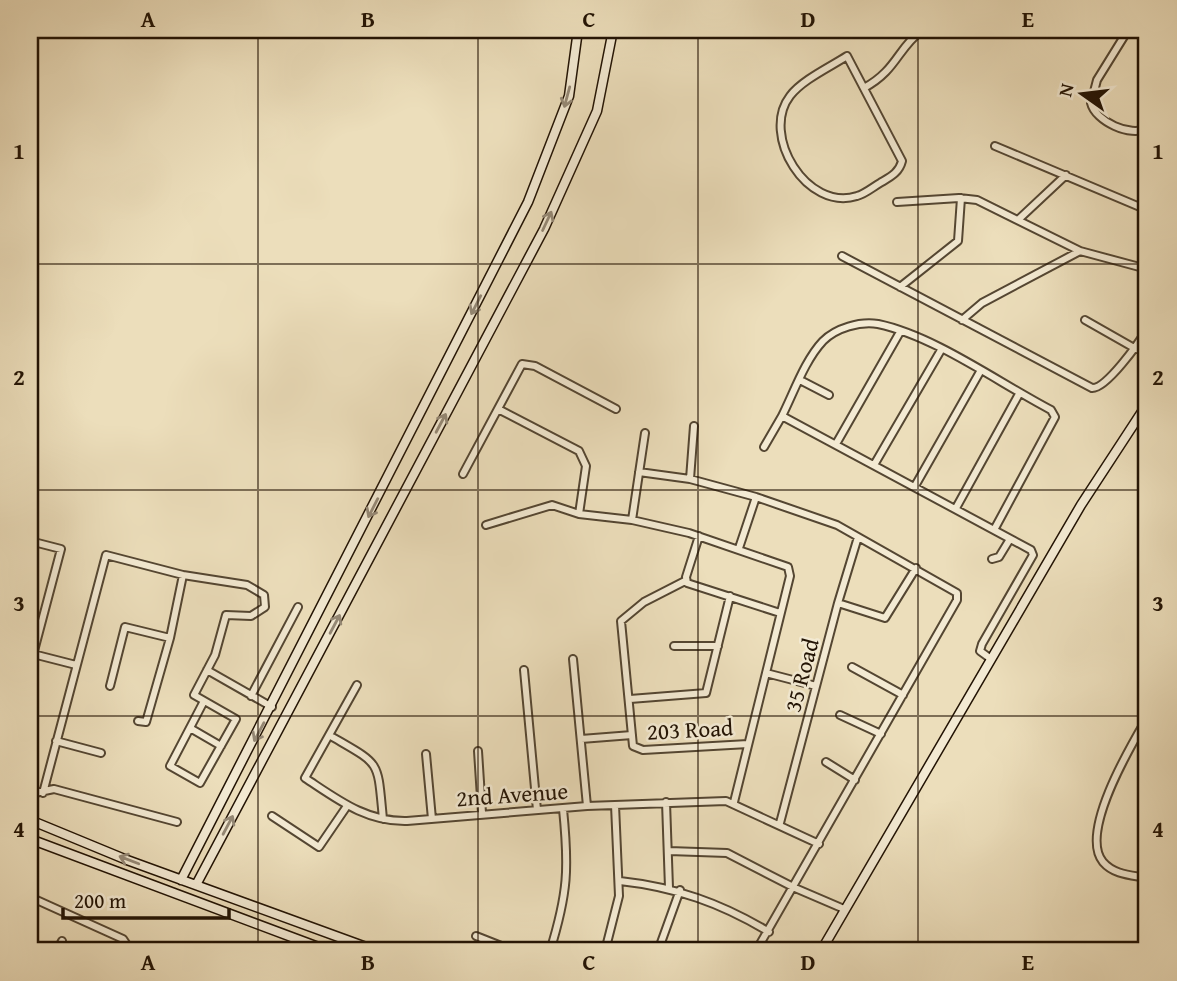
<svg xmlns="http://www.w3.org/2000/svg" width="1177" height="981" viewBox="0 0 1177 981" font-family="'Gentium Book Plus',serif">
	<style>
		.lines { fill: none; stroke-linecap: round; stroke-linejoin: round }
		.street-casing { stroke: #544632; stroke-width: 10 }
		.secondary-casing { stroke: #221304; stroke-width: 11 }
		.street { stroke: #f3ead3; stroke-width: 6 }
		.secondary { stroke: #f3ead3; stroke-width: 8 }
		.oneway { stroke: #958976 }
		.grid { fill: none; stroke: #221304; stroke-width: 2; stroke-opacity: 0.55 }
		.labels { text-anchor: middle; dominant-baseline: central; stroke-width: 5; stroke-linejoin: round; paint-order: stroke }
		.street-label { font-size: 23px; fill: #221304; stroke: #f3ead3 }
		.neatline { fill: none; stroke: #221304; stroke-width: 2.5 }
		.grid-label { font-size: 23px; text-anchor: middle; font-weight: bold; fill: #221304 }
	</style>
	<rect width="100%" height="100%" fill="#ecdebb"/>
	<filter id="stains"><feTurbulence type="fractalNoise" baseFrequency=".00286" numOctaves="4"/><feColorMatrix values="0 0 0 0 .2 0 0 0 0 .09 0 0 0 0 .02 0 0 0 .5 -.17"/></filter>
	<radialGradient id="worn" r=".72"><stop offset=".6" stop-color="#630" stop-opacity="0"/><stop offset="1" stop-color="#630" stop-opacity=".3"/></radialGradient>
	<g class="lines">
		<g class="street-casing">
			<path id="street" d="M1128,30L1097,80L1091,103C1095,121 1131,138 1147,128
				M847,56L902,161C899,173 890,177 880,183C873,187 865,194 857,196C807,212 760,135 790,96C802,80 830,67 847,56Z
				M864,88C897,70 897,49 922,30
				M995,146L1147,210
				M897,202L959,198L977,200L1080,251
				M1019,219L1066,175
				M842,256L1092,388C1106,389 1139,343 1147,329
				M900,287L958,241L961,198
				M962,320L982,303L1080,251L1147,269
				M1085,320L1136,349
				M800,380L829,395
				M498,409L579,451L586,466L579,514
				M782,416C794,392 805,360 823,341C836,328 860,321 878,324C935,336 999,383 1051,410L1055,417L994,530
				M836,444L900,332
				M764,447L782,416L1031,550L1033,555L982,644L980,651L991,659
				M874,465L941,350
				M639,472L690,479L756,497L837,525L957,593V600L756,951
				M463,474L522,364L535,366L616,409
				M690,479L694,426
				M915,486L981,370
				M956,508L1019,394
				M632,520L645,433
				M486,525L552,505L579,514L632,520L689,533L788,567L790,576L734,802
				M699,536L686,577L687,583L780,613
				M30,541L61,549L30,666
				M739,548L756,497
				M992,559L999,557L1010,539
				M685,581L644,602L621,621L633,746L643,750L748,744
				M838,603L885,618L916,568
				M674,646H718
				M33,654L76,665
				M573,659L587,806
				M852,667L903,695
				M207,670L272,707
				M524,670L537,810
				M766,673L816,686
				M357,685L305,778C337,799 366,822 407,821L587,806L726,801L819,844
				M110,686L125,627L170,638
				M251,696L298,607
				M630,699L706,693L730,596
				M840,715L881,734
				M1147,718C1130,747 1079,833 1103,862C1114,875 1132,875 1147,878
				M138,721L146,722L170,638L183,575
				M190,728L221,746
				M329,735C382,766 377,758 383,819
				M581,739L632,735
				M56,741L101,753
				M478,751L482,813
				M426,754L432,819
				M826,762L855,780
				M43,793L106,555L183,575L247,585L264,595L265,607L251,616L226,615L215,655L194,695L236,719L200,783L170,766L204,701
				M30,794L54,789L177,822
				M666,802L669,888
				M272,816L319,847L347,806
				M780,823L838,603L858,537
				M669,851L727,853L795,888L844,909
				M620,881C675,887 721,903 769,932
				M30,897L123,939L131,951
				M476,936L514,951
				M57,951L62,941
				M550,951C568,893 569,868 563,809
				M605,951L619,896L615,805
				M658,951L680,890"/>
		</g>
		<g class="secondary-casing">
			<path id="secondary" d="M30,820L127,860L377,951
				M30,839L329,951
				M181,880L528,202L569,96L578,30
				M196,885L544,229L597,111L613,30
				M821,951L1081,505L1147,404"/>
		</g>
		<use href="#street" class="street"/>
		<use href="#secondary" class="secondary"/>
	</g>
	<defs><path id="oneway-shaft" d="M-6 0H5M1.5-3L5.5 0L1.5 3" fill="none" stroke-width="1.6" stroke-linecap="round" stroke-linejoin="round" transform="scale(1.75)"/></defs>
	<g class="oneway">
		<use href="#oneway-shaft" transform="translate(567 97) rotate(105)"/>
		<use href="#oneway-shaft" transform="translate(547 221) rotate(-65)"/>
		<use href="#oneway-shaft" transform="translate(476 305) rotate(117)"/>
		<use href="#oneway-shaft" transform="translate(441 423) rotate(-62)"/>
		<use href="#oneway-shaft" transform="translate(373 508) rotate(117)"/>
		<use href="#oneway-shaft" transform="translate(335 624) rotate(-62)"/>
		<use href="#oneway-shaft" transform="translate(259 732) rotate(118)"/>
		<use href="#oneway-shaft" transform="translate(228 825) rotate(-62)"/>
		<use href="#oneway-shaft" transform="translate(129 860) rotate(-159)"/>
	</g>
	<path class="grid" d="M258,30V951M478,30V951M698,30V951M918,30V951M30,264H1147M30,490H1147M30,716H1147"/>
	<g class="labels">
		<g class="street-label">
			<text transform="translate(801 675) rotate(-75)">35 Road</text>
			<text transform="translate(690 729) rotate(-3)">203 Road</text>
			<text transform="translate(512 794) rotate(-4)">2nd Avenue</text>
		</g>
	</g>
	<rect width="1177" height="981" fill="none" stroke="#ecdebb" stroke-width="77"/>
	<g transform="translate(1082 94) rotate(284)" stroke="#f3ead3" stroke-width="5" paint-order="stroke">
	<path d="M0-5L12 26L0 18L-12 26Z" fill="#221304"/>
	<text y="-10" font-size="19" font-weight="bold" text-anchor="middle" fill="#221304">N</text>
	</g>
	<path d="M63 908v10h166v-10" fill="none" stroke="#221304" stroke-width="3.5"/>
	<text x="74" y="908" font-size="21" fill="#221304" stroke="#f3ead3" stroke-width="5" paint-order="stroke">200 m</text>
	<rect x="38" y="38" width="1100" height="904" class="neatline"/>
	<g class="grid-label">
		<text x="148" y="27">A</text>
		<text x="368" y="27">B</text>
		<text x="589" y="27">C</text>
		<text x="808" y="27">D</text>
		<text x="1028" y="27">E</text>
		<text x="19" y="159">1</text>
		<text x="1158" y="159">1</text>
		<text x="19" y="385">2</text>
		<text x="1158" y="385">2</text>
		<text x="19" y="611">3</text>
		<text x="1158" y="611">3</text>
		<text x="19" y="837">4</text>
		<text x="1158" y="837">4</text>
		<text x="148" y="970">A</text>
		<text x="368" y="970">B</text>
		<text x="589" y="970">C</text>
		<text x="808" y="970">D</text>
		<text x="1028" y="970">E</text>
	</g>
	<rect width="100%" height="100%" filter="url(#stains)"/>
	<rect width="100%" height="100%" fill="url(#worn)"/>
</svg>
